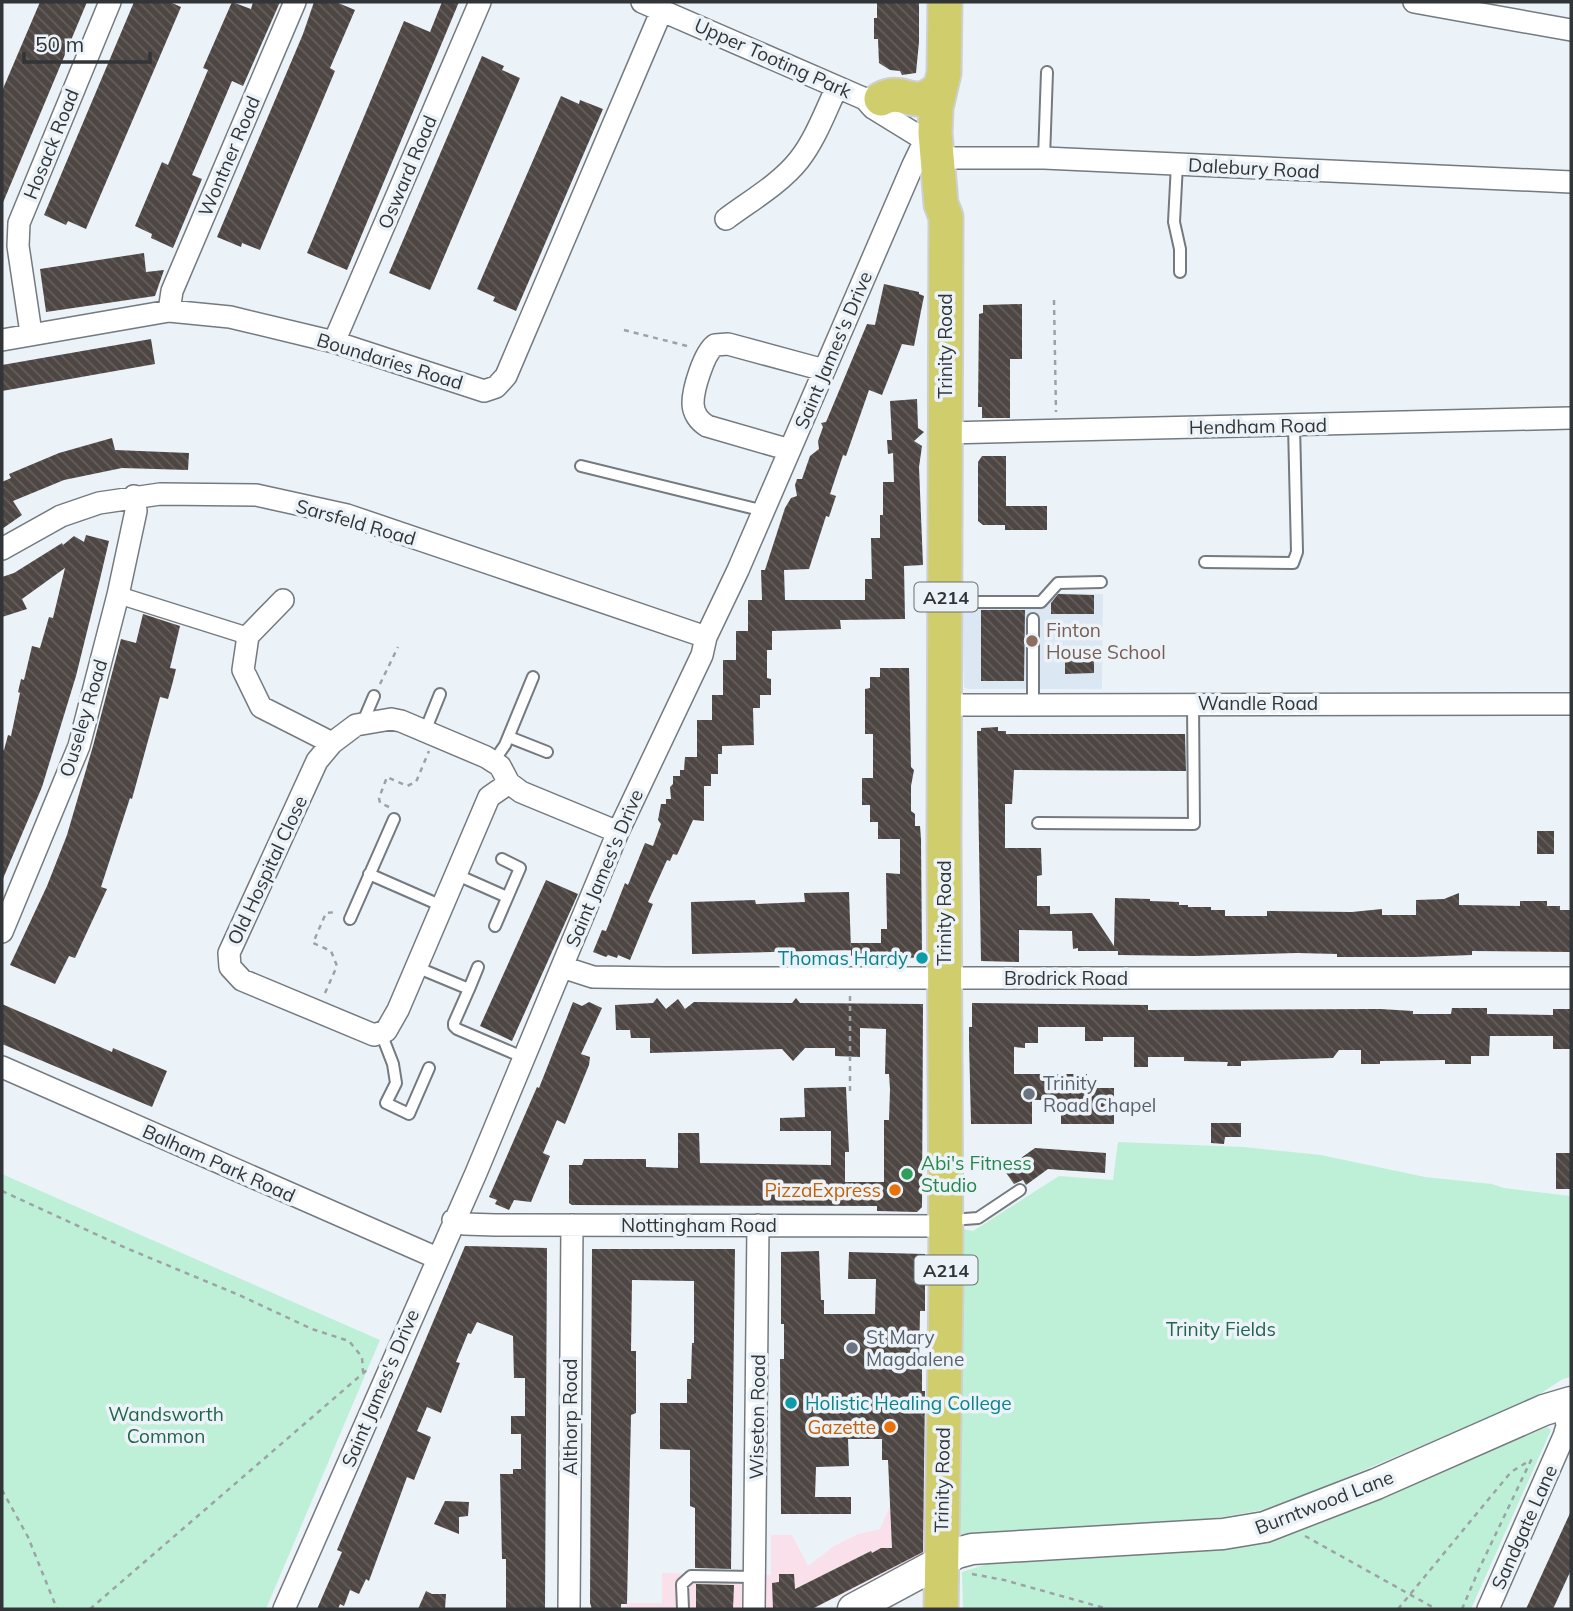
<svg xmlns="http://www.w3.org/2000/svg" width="1573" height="1611" viewBox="0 0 1573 1611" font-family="Mulish,sans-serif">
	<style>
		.commercial { fill: #f9e0eb }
		.built { fill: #dbe7f2 }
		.park { fill: #bef0d7 }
		.building { fill: url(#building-back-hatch) }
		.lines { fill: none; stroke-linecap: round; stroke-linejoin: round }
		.service-casing { stroke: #747a7f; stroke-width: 14 }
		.pedestrian-casing { stroke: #747a7f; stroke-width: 19 }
		.minor-casing { stroke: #747a7f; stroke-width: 24 }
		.secondary-casing { stroke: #747a7f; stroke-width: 33 }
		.trunk-casing { stroke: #cecfcf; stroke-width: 37 }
		.path { stroke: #9da2a6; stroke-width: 2.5; stroke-dasharray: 5 5; stroke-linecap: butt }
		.service { stroke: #fff; stroke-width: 10 }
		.pedestrian { stroke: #fff; stroke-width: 16 }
		.minor { stroke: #fff; stroke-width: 21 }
		.secondary { stroke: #fff; stroke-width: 30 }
		.trunk { stroke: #d0ce6c; stroke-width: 33 }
		.education-dot { fill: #8d6e63; stroke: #ecf3f8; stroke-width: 2.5 }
		.culture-dot { fill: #0f9aa8; stroke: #ecf3f8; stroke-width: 2.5 }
		.worship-dot { fill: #6b7280; stroke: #ecf3f8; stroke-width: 2.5 }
		.leisure-dot { fill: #2e9e5b; stroke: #ecf3f8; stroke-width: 2.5 }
		.food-dot { fill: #e8710a; stroke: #ecf3f8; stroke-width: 2.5 }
		.labels { text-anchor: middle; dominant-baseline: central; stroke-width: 7; stroke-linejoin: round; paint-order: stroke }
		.shield { fill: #ecf3f8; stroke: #6a6e71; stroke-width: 2 }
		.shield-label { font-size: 18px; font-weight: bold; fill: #323537 }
		.street-label { font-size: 19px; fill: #323537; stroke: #ecf3f8 }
		.education-label { font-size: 19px; fill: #785e54; stroke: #ecf3f8; text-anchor: start }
		.culture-label { font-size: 19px; fill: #0d838f; stroke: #ecf3f8; text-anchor: end }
		.worship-label { font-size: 19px; fill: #5b616d; stroke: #ecf3f8; text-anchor: start }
		.leisure-label { font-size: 19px; fill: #27864d; stroke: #ecf3f8; text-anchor: start }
		.food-label { font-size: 19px; fill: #c56008; stroke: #ecf3f8; text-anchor: end }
		.park-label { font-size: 19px; fill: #21654a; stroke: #ecf3f8 }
	</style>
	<defs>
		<pattern id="building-back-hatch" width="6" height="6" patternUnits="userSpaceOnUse" patternTransform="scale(1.75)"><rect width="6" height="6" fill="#4d4643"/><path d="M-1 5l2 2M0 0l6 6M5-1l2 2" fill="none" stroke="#645f5d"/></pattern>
	</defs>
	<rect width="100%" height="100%" fill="#ecf3f8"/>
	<path class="commercial" d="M892,1501H927L926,1552L813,1609H628L625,1603H662V1573L771,1575V1535H792L808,1566L834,1546L858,1534L880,1529Z"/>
	<path class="built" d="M1050,593L1103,594L1102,689H968L964,687L962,599H1040Z"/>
	<path class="park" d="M1118,1142L1244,1147L1321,1155L1425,1177L1492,1184L1504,1188L1571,1196V1377L1563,1379L1532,1399L1497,1414L1319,1489L1262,1510L1182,1524L960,1534L963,1229L973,1231L1059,1176L1113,1180Z
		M2,1174L380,1340L266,1609H2Z
		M1547,1427L1551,1430L1471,1609H963L962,1572L987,1564L1029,1559L1168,1553L1272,1538Z"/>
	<path class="building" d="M40,2H87L2,205V91Z
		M134,2H170L181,7L86,229L68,221L66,225L44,215Z
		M232,2L251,9L253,2H280L243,86L232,81L192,175L202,179L173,248L151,238L152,234L135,226L162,162L168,165L208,70L203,68Z
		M314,2H336L355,10L330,68L335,71L260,250L242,243L241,247L217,237L303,34Z
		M442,2H459L347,270L307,253L404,21L430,32Z
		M877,2H919V42L916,73L902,75L900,71L890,70L879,63L878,39H874V18H877Z
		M482,56L504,66L502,70L520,78L430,290L389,273Z
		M561,96L579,104L580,100L603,109L516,311L493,301L495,297L477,289Z
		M144,253L146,272L164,270L155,296L46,312L40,269Z
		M884,284L919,292V294L924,296L914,346L902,344L882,395L869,390L846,456L843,455L830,494L836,496L829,517L826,516L809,569L784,570L785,600H865V579H872L871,538H880V515H883V482H894L893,453L888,454L887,440H892L890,401L917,399L918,428L924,432L914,441L922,446L919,467L923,565L904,566L905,619L840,620L841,629L772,631V650H767V678L771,679V695H760V708H753L754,745L722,746V754H718V774H711V786H704V821L693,820L677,855L673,854L670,861L667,860L648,902L653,904L630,960L618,955L617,958L608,955L606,957L593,952L602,930L606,931L625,883L628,885L645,843L653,846L661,824L658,820L661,804H666V799H671L670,787L673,784V776H680V770H684L685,757H697V720H712V695H723V660H736V631H748V600H762L761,570H765L785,508L791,498L797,496L795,485L797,479H802L810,456L819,449L818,441L823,427L821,423L826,422L867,324L875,325Z
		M1022,304V359H1010V418H982V407H978L979,314L983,313V305Z
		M151,339L155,364L2,391V365Z
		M112,438L115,450L189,453L188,470L122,468L64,480L13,501L22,515L2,529V482L11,478L9,474L59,453Z
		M982,456H1006V506H1047V530H1005V525H983L978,521V462Z
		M86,535L109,541L100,579L76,676L42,787L2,881V749L4,750L8,735L11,736L20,693L18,692L21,679L24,680L32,646L40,648L49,617L53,618L65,568L22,599L27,609L2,617V577L14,573L62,543L63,545L74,536L84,542Z
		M1058,594L1094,595V614H1051V603Z
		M981,610H1025L1024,681H981Z
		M143,614L180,626L170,668L176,669L172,685L168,699L160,697L132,799L130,798L101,887L107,889L75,958L69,956L55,984L10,965L47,886L67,835L93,746L121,639L136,643Z
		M1070,648H1094V673L1065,674V659H1070Z
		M880,668H909L911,767L914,770L911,786V811L915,814V826H920L921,839L922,958L851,956V943H881V929H887L886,873L900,874V839H878V822H870V805H862V778H873V734H865V689L870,688V677H880Z
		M998,727V731H1006V734H1185L1186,771L1014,770L1012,804H1005V848H1041L1042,875L1037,876V906H1050V914L1092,913L1114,946L1115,898L1150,899V901L1179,902V905H1188V907H1211V910H1225V916H1267V911L1352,912L1382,909V915H1416V900L1444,899L1459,893V905L1520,906V901H1547V906H1560V910H1571V952L1472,951V955L1416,957H1337V954L1297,953L1195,956L1118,955V951H1078V948L1073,949L1072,931L1019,930V962L981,961L977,731H981V728Z
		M1537,831H1554V854H1537Z
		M546,880L578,894L512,1041L480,1026Z
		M849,892L851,950L692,954L691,902L755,900L756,904L805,902L804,893Z
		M657,998L666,1009L678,999L685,1009L694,1002L792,1003L796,998L800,1003L923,1004L922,1207L917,1212L877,1211V1206L572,1205L569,1203V1165H582L584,1159H646V1167L678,1168V1133H699L700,1163L831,1165V1131H780V1118L805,1117L804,1088L846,1087L849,1152H845V1182H884V1120H889L890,1089L889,1074H885L886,1029L860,1028V1057L835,1056V1048H805L793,1061L782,1049L650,1053V1038H631L630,1030H616L615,1005L653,1003Z
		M573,1002L582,1006L589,1002L602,1008L581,1054L590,1057L589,1065L565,1124L557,1120L543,1153L550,1156L531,1202L514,1200L509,1210L495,1204L497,1200L489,1197L537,1087L539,1088Z
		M972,1003L1148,1005V1010L1380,1009L1413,1011V1014H1451L1452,1008H1487V1014L1553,1015V1009H1571V1049H1553V1036H1490L1489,1056H1471V1064H1445V1060L1380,1061V1064H1361V1050H1339L1333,1058L1241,1061V1066H1227L1228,1062L1184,1061V1057H1148V1067H1134V1037H1103V1041H1085V1027H1038V1043H1025V1048L1014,1047V1074H1087V1088H1114V1124H1061V1100H1032V1124H971L969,1041V1027H972Z
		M2,1004L112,1052L113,1048L167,1071L152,1107L2,1044Z
		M1211,1123H1241V1137H1225L1224,1144L1211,1143Z
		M1035,1148L1106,1153L1105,1173L1048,1169L1026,1185L1023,1180L1014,1184L1004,1170Z
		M1556,1153H1571V1189H1556Z
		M465,1246L547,1248L545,1609H506V1559H502L500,1474H513V1469H521V1434H511V1416H525V1378H514L513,1336L477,1322L471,1334L468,1333L456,1362L460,1363L441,1413L427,1407L417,1431L431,1437L414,1480L407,1477L369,1581L366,1579L359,1594L350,1590L344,1606L340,1604L338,1609H317L342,1552L337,1550Z
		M592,1249H735L731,1569L695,1568V1508L690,1506V1450L660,1449V1403H687V1379H691L692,1343H694V1281L632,1280L631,1351H636V1413L631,1415L627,1604H621V1609H592L590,1603Z
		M819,1251L821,1300H824V1314H875L876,1279H848L849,1252L925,1254V1311H920L919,1367H922V1391H925L923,1552L812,1609H773L772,1583L779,1582V1574H794L795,1589L871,1551L872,1553L881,1548H892L888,1460H882V1439H848L849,1466L816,1467L815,1497H851V1514H781L780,1359H784V1324H781V1252Z
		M445,1501L469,1502L468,1516L459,1517V1534L434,1524Z
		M1571,1511V1570L1553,1609H1526Z
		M696,1584L734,1585L733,1609H696Z
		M426,1591L432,1594H446L445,1609H418Z"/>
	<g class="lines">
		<g class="service-casing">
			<path id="service" d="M1044,158L1047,72
				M1177,164L1174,222L1180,249V272
				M581,466L764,511
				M1205,562L1293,563L1297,552L1294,425
				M948,602H1041L1058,583L1101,582
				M1033,619V703
				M362,724L374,696
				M425,731L440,694
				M509,737L547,752
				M494,761L505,745L533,677
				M1038,823L1194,824L1193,703
				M369,874L442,906
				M455,874L507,897
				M350,919L394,819
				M495,926L520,868L502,859
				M416,967L469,989L454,1023V1026L457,1029L525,1058
				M469,989L478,967
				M381,1033L393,1064L396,1083L386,1103L409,1114L429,1068
				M951,1220L978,1218L1020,1190
				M683,1609L682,1584L691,1576L755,1577"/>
		</g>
		<g class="pedestrian-casing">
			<path id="pedestrian" d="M118,595L248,636"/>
		</g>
		<g class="minor-casing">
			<path id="minor" d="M642,2L865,99L877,98L892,102
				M1414,2L1571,30
				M865,99L873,108L925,140
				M936,158H1044L1571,182
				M726,219C750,201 780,184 799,160C816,138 825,112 837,87
				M169,311L172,291L295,2
				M31,333L18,246L19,223L110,2
				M2,340L169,311L230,317L334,342L484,391L496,387L506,376L662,10
				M334,342L480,2
				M946,433L1571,418
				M790,450L707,426C699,421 693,413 693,403C693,389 704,353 715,345L728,344L824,370
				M2,549L61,516L99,503L160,494L256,495L347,515L706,637
				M283,600L248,636L243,670L261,707L332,743
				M945,705L1571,704
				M391,719L401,721L486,757L500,766L509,783L489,797L398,1010L386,1031L374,1035L242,980L230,967L229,953L317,761L332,743L356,725Z
				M509,783L521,792L618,832
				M2,932L79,746L118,595L136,511L134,496
				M562,967L593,977L664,978H1571
				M2,1067L437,1258
				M453,1220L464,1224L495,1225L946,1226
				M284,1609L476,1173L618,832L702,655L706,637L738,570L913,165L925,140L935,133
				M569,1609L572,1225
				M754,1609L758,1225
				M1488,1609L1564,1436L1567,1426L1564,1404"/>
		</g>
		<g class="secondary-casing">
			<path id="secondary" d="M853,1609L957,1553L972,1549L1223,1534L1265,1527L1376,1484L1544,1410L1571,1402"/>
		</g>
		<g class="trunk-casing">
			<path id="trunk" d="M881,99C905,86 915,114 941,86
				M941,1609L946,1286L944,836L946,217L941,204L935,133L936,108L944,73L945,2"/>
		</g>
		<path class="path" d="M1054,300L1056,412
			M624,330L691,347
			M380,684L398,647
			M389,807L380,803L379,798L387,777L407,786L416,782L429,751
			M325,993L337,966L331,951L313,943L326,913L337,912
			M850,1091V995
			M2,1191L126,1248L239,1295L312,1329L349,1341L362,1357L363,1372
			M2,1490L28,1537L57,1609
			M1305,1536L1436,1609
			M972,1574L1004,1580L1108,1609
			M90,1609L368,1369
			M1398,1609L1511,1472L1529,1461
			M1462,1609L1480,1567L1533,1456"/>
		<use href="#service" class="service"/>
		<use href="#pedestrian" class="pedestrian"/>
		<use href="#minor" class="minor"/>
		<use href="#secondary" class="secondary"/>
		<use href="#trunk" class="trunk"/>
	</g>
	<circle class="education-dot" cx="1032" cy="641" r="7"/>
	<g class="culture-dot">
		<circle cx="922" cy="958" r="7"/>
		<circle cx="791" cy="1403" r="7"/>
	</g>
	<g class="worship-dot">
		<circle cx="1029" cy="1094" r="7"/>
		<circle cx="852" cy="1348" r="7"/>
	</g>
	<circle class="leisure-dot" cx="907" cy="1174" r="7"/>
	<g class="food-dot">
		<circle cx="895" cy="1190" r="7"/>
		<circle cx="890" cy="1427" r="7"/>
	</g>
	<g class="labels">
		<g class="shield">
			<rect x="914.5" y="582.5" width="63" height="29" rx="5"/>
			<rect x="914.5" y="1255.5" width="63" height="29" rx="5"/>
		</g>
		<g class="shield-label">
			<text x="946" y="597">A214</text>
			<text x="946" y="1270">A214</text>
		</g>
		<g class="street-label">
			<text transform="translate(773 58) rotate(24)">Upper Tooting Park</text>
			<text transform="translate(51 144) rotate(-68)">Hosack Road</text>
			<text transform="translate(229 156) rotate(-67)">Wontner Road</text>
			<text transform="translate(1254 168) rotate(3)">Dalebury Road</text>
			<text transform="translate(407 172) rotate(-67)">Osward Road</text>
			<text transform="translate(945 346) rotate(-90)">Trinity Road</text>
			<text transform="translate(833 350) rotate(-67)">Saint James's Drive</text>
			<text transform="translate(390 361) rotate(17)">Boundaries Road</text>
			<text transform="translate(1258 426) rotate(-1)">Hendham Road</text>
			<text transform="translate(356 522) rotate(16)">Sarsfeld Road</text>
			<text x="1258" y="703">Wandle Road</text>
			<text transform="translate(83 718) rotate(-73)">Ouseley Road</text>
			<text transform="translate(604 868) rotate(-67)">Saint James's Drive</text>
			<text transform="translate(267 870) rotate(-65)">Old Hospital Close</text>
			<text transform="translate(944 913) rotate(-90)">Trinity Road</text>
			<text x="1066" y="978">Brodrick Road</text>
			<text transform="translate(219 1163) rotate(24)">Balham Park Road</text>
			<text x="699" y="1225">Nottingham Road</text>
			<text transform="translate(380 1388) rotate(-67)">Saint James's Drive</text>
			<text transform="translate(570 1417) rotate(-90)">Althorp Road</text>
			<text transform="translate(757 1417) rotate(-89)">Wiseton Road</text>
			<text transform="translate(942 1480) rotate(-89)">Trinity Road</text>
			<text transform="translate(1324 1502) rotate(-21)">Burntwood Lane</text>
			<text transform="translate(1524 1527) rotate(-66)">Sandgate Lane</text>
		</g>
		<g class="education-label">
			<text x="1046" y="630">Finton<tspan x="1046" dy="22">House School</tspan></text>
		</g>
		<g class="culture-label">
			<text x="908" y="958">Thomas Hardy</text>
			<text x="805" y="1403" text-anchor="start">Holistic Healing College</text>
		</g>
		<g class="worship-label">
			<text x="1043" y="1083">Trinity<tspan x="1043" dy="22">Road Chapel</tspan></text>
			<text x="866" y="1337">St Mary<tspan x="866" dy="22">Magdalene</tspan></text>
		</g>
		<g class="leisure-label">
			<text x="921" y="1163">Abi's Fitness<tspan x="921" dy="22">Studio</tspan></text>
		</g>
		<g class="food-label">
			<text x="881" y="1190">PizzaExpress</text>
			<text x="876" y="1427">Gazette</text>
		</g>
		<g class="park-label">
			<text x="1221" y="1329">Trinity Fields</text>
			<text x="166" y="1414">Wandsworth<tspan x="166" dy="22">Common</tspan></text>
		</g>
	</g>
	<rect width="1573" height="1611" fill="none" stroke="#323537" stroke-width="7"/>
	<path d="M24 52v10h126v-10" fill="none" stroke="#323537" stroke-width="3.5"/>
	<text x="35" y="52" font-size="21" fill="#323537" stroke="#ecf3f8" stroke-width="5" paint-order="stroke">50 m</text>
</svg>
